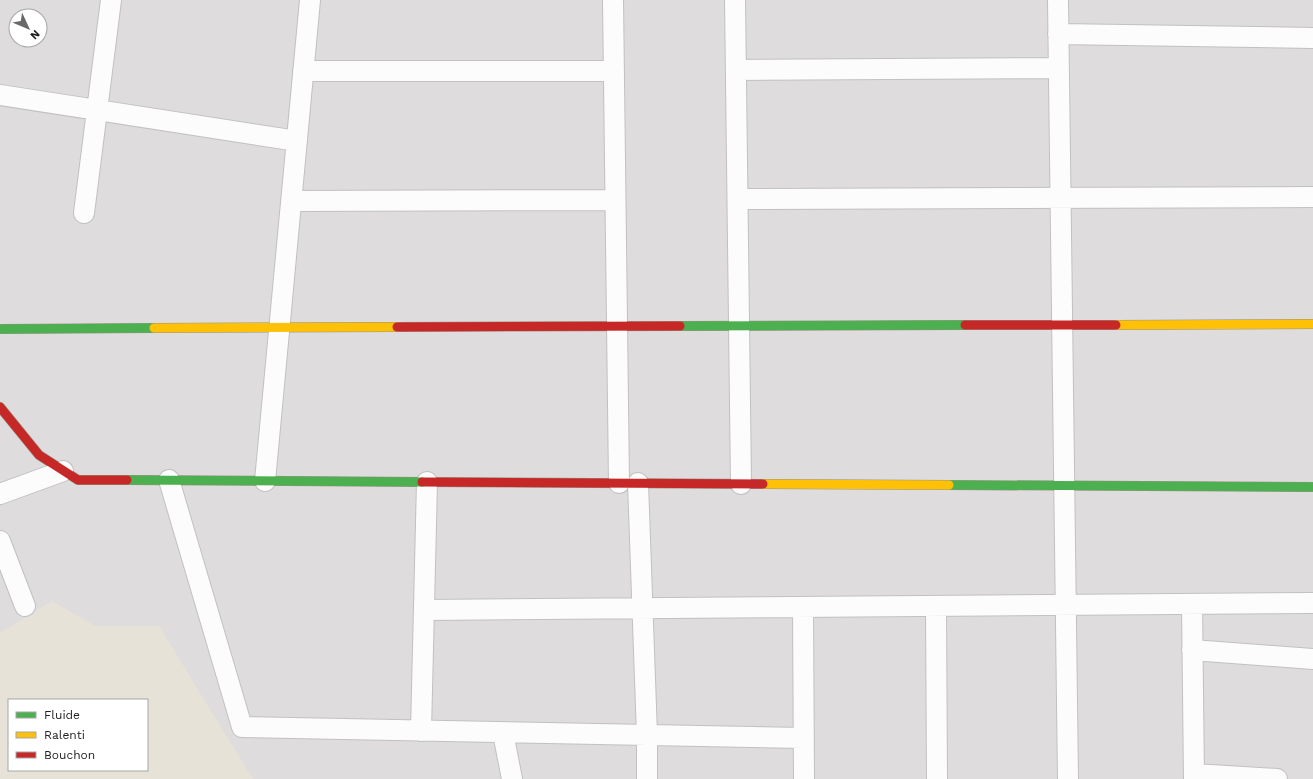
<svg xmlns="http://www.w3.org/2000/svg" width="1313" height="779" viewBox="0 0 1313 779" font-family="'Work Sans',sans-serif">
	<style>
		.residential { fill: #dedcdc; fill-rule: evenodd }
		.farmland { fill: #e6e2d8; fill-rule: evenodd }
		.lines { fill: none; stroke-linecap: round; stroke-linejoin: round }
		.street-casing { stroke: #c2c1c0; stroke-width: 22 }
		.fast-casing { stroke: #989384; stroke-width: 10 }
		.slow-casing { stroke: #989384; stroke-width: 10 }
		.jam-casing { stroke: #989384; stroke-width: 10 }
		.street { stroke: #fdfcfc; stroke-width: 20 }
		.fast { stroke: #4caf50; stroke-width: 9 }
		.slow { stroke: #ffc107; stroke-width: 9 }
		.jam { stroke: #c62828; stroke-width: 9 }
	</style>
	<rect width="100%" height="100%" fill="#efecea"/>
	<path class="residential" d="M0,0H1313V779H0ZM16,16H40V40H16ZM9,700H147V770H9Z"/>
	<path class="farmland" d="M52,601L95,626H159L253,779H0V633ZM9,700H147V770H9Z"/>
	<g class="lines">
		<g class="street-casing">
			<path id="street" d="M613,0L619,483
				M735,0L741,484
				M1058,0L1068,779
				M1058,34L1313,38
				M736,70L1059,68
				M303,71H613
				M0,95L297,141
				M738,199L1313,197
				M292,201L615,200
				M84,213L111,0
				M169,480L242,727L804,738
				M265,481L310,0
				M638,483L647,735V779
				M0,494L63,471
				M0,541L25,606
				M1192,604L1194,779
				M936,606L937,779
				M803,607L804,779
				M424,610L1313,603
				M1192,650L1313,659
				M421,731L427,482
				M503,733L512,779
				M1194,774L1277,779"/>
		</g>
		<g class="fast-casing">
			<path id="fast" d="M680,326L965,325
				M0,329L154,328
				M127,480L422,482
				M949,485L1313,487"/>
		</g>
		<g class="slow-casing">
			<path id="slow" d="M1116,325L1313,324
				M154,328L397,327
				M763,484L949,485"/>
		</g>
		<g class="jam-casing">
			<path id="jam" d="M965,325H1116
				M397,327L680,326
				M0,407L39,455L78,480H127
				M422,482L763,484"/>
		</g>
		<use href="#street" class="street"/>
		<use href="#fast" class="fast"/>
		<use href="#slow" class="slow"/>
		<use href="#jam" class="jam"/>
	</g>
	<rect x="8" y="699" width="140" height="72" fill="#ffffff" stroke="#a6a6a6"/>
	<rect x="16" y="712" width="20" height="6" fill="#4caf50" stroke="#a6a6a6"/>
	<text x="44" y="719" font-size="12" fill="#212121">Fluide</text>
	<rect x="16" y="732" width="20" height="6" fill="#ffc107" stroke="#a6a6a6"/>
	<text x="44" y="739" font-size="12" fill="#212121">Ralenti</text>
	<rect x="16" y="752" width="20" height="6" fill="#c62828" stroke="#a6a6a6"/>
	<text x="44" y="759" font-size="12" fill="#212121">Bouchon</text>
	<g transform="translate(28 28) rotate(134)"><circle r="19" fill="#ffffff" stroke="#a6a6a6"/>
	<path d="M0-3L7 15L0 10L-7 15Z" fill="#696867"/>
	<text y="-6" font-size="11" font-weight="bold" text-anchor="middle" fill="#212121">N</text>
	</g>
</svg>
